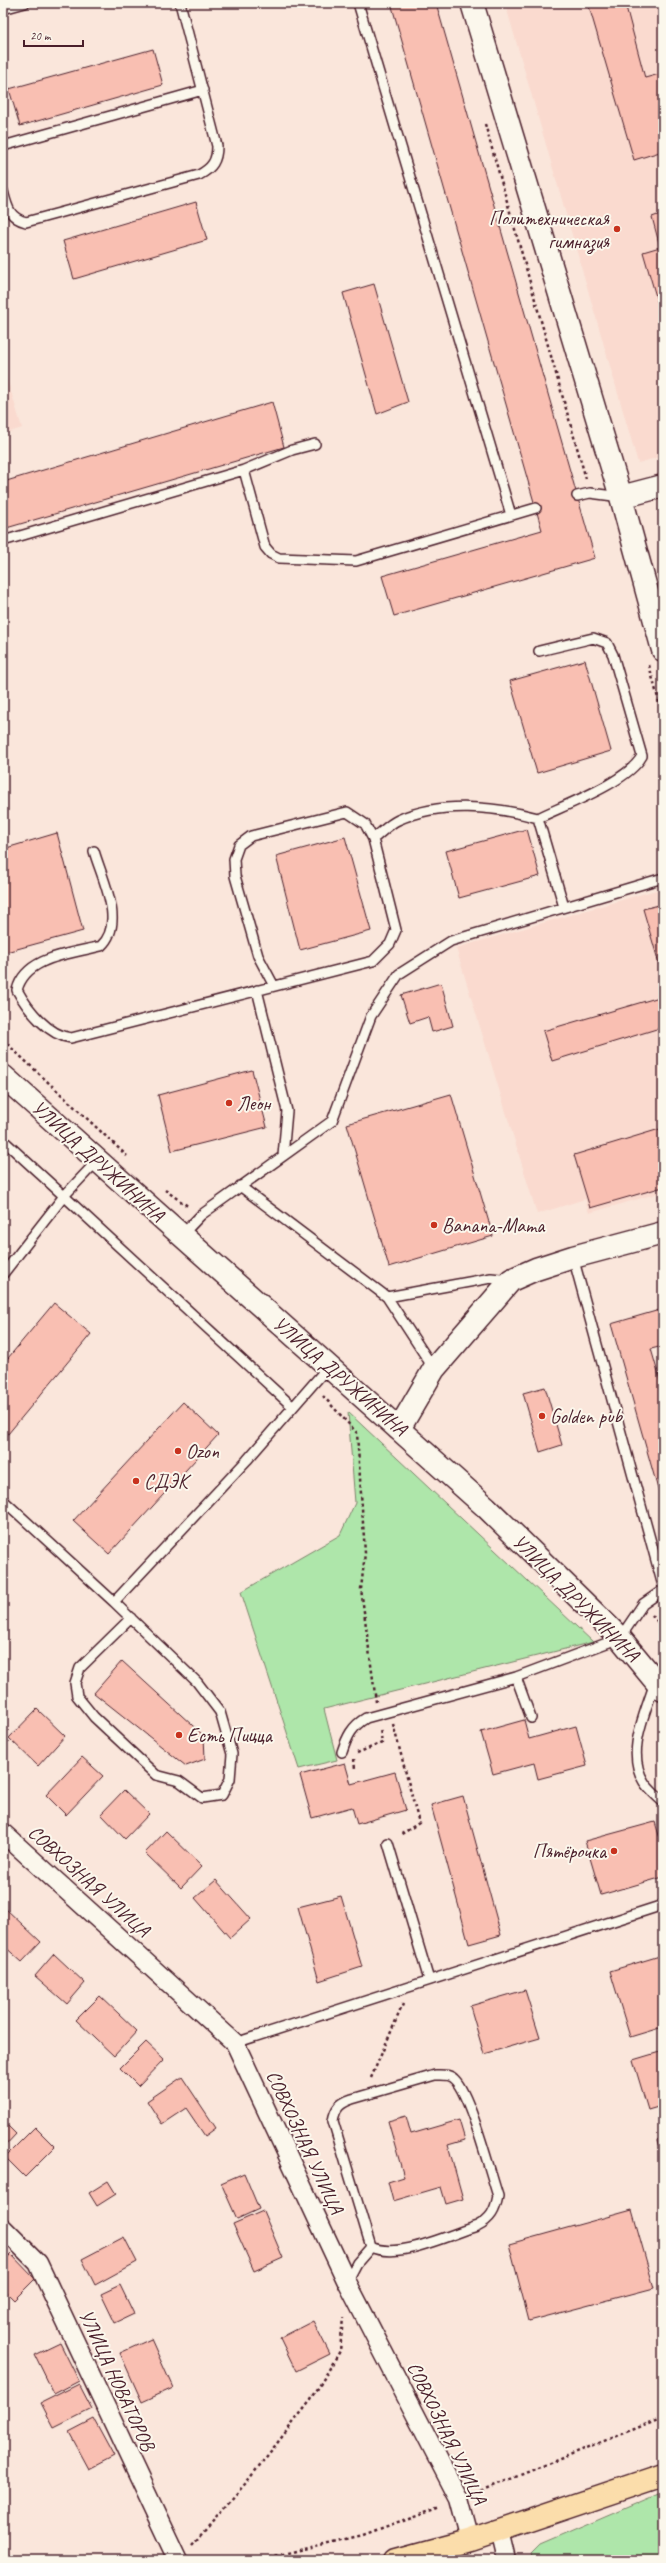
<svg xmlns="http://www.w3.org/2000/svg" width="666" height="2563" viewBox="0 0 666 2563" font-family="Caveat,sans-serif">
	<style>
		.built { fill: #fadacf }
		.green { fill: #aee6aa; stroke: #7c826a }
		.building { fill: #f9bfb2; stroke: #4a1f2b }
		.lines { fill: none; stroke-linecap: round; stroke-linejoin: round }
		.service-casing { stroke: #4a1f2b; stroke-width: 12 }
		.minor-casing { stroke: #4a1f2b; stroke-width: 21 }
		.tertiary-casing { stroke: #4a1f2b; stroke-width: 25 }
		.secondary-casing { stroke: #4a1f2b; stroke-width: 25 }
		.primary-casing { stroke: #4a1f2b; stroke-width: 25 }
		.path { stroke: #4a1f2b; stroke-width: 2.5; stroke-dasharray: 3 3; stroke-linecap: butt }
		.service { stroke: #fbf7ec; stroke-width: 9 }
		.minor { stroke: #fbf7ec; stroke-width: 18 }
		.tertiary { stroke: #fbf7ec; stroke-width: 22 }
		.secondary { stroke: #fbf7ec; stroke-width: 22 }
		.primary { stroke: #fbddab; stroke-width: 22 }
		.poi-dot { fill: #c8321e; stroke: #fbf7ec; stroke-width: 1.5 }
		.labels { text-anchor: middle; dominant-baseline: central; stroke-width: 4; stroke-linejoin: round; paint-order: stroke }
		.poi-label { font-size: 20px; fill: #4a1f2b; stroke: #fbf7ec; text-anchor: start }
		.street-label { font-size: 20px; fill: #4a1f2b; stroke: #fbf7ec }
	</style>
	<rect width="100%" height="100%" fill="#fae6db"/>
	<filter id="ink" filterUnits="userSpaceOnUse"><feTurbulence type="fractalNoise" baseFrequency=".025" numOctaves="2"/><feDisplacementMap in="SourceGraphic" scale="8" xChannelSelector="R" yChannelSelector="G"/><feConvolveMatrix kernelMatrix="1 2 1 2 8 2 1 2 1" color-interpolation-filters="sRGB"/></filter>
	<g filter="url(#ink)">
		<path class="built" d="M505,3H663V456L638,463Z
			M3,365L22,428L3,434Z
			M663,888V1192L589,1213L585,1199L537,1214L456,948Z"/>
		<path class="green" d="M348,1412L593,1642L324,1709L337,1760L299,1769L241,1592L340,1535L355,1503Z
			M663,2492V2560H533L531,2554L540,2545Z"/>
		<path class="building" d="M391,3H436L595,558L394,616L382,576L542,530Z
			M588,3H625L645,78L663,73V151L634,160Z
			M153,49L163,85L20,126L9,89Z
			M196,202L207,240L74,279L63,241Z
			M663,213V306L659,307L643,252L660,247L652,217Z
			M374,284L408,402L377,414L343,293Z
			M272,402L284,447L3,529V482Z
			M585,660L611,751L537,773L510,681Z
			M527,829L540,876L459,898L446,851Z
			M57,833L83,931L6,952L3,941V849Z
			M345,837L371,931L300,950L276,856Z
			M663,904V977L643,909Z
			M441,983L453,1026L432,1032L428,1017L410,1023L401,995Z
			M663,996V1027L552,1061L543,1031Z
			M252,1070L267,1127L172,1151L158,1095Z
			M451,1094L493,1236L389,1267L347,1124Z
			M663,1128V1187L590,1208L574,1155Z
			M54,1303L91,1334L3,1440V1364Z
			M663,1309V1346L651,1349L663,1390V1507L611,1324Z
			M545,1387L562,1445L540,1452L523,1393Z
			M183,1402L218,1435L109,1554L73,1521Z
			M122,1661L204,1736L205,1759L186,1766L94,1693Z
			M37,1709L65,1736L38,1766L9,1738Z
			M524,1720L529,1739L576,1726L587,1766L538,1779L534,1763L493,1774L481,1732Z
			M82,1757L103,1776L66,1815L46,1795Z
			M345,1763L351,1784L395,1772L406,1810L357,1824L352,1807L312,1818L300,1775Z
			M124,1790L149,1814L125,1839L101,1814Z
			M463,1796L501,1935L469,1944L431,1805Z
			M655,1822L663,1849V1877L601,1895L585,1841Z
			M166,1831L202,1866L181,1888L145,1853Z
			M216,1880L251,1919L230,1938L195,1898Z
			M341,1896L362,1967L319,1981L298,1907Z
			M6,1909L41,1942L22,1962L3,1945V1912Z
			M54,1954L85,1983L67,2004L35,1976Z
			M663,1955V2027L630,2037L610,1971Z
			M525,1990L540,2038L484,2054L470,2006Z
			M100,1996L137,2031L114,2056L76,2020Z
			M146,2042L164,2059L138,2086L120,2068Z
			M663,2051V2123L658,2107L648,2110L633,2060Z
			M182,2077L216,2128L205,2136L186,2108L162,2124L147,2101Z
			M406,2116L411,2134L459,2120L465,2140L448,2145L463,2199L446,2204L441,2187L393,2201L388,2182L404,2177L388,2121Z
			M4,2122L16,2134L3,2148V2123Z
			M35,2127L55,2147L25,2177L5,2157Z
			M663,2138V2163L657,2140Z
			M244,2173L259,2209L237,2219L221,2183Z
			M108,2181L116,2194L97,2206L89,2193Z
			M632,2210L654,2288L529,2321L509,2244Z
			M263,2211L283,2258L254,2271L233,2224Z
			M124,2237L137,2262L95,2285L82,2259Z
			M11,2254L35,2279L14,2300L3,2289V2262Z
			M120,2285L134,2314L115,2323L101,2294Z
			M313,2321L330,2354L296,2371L280,2338Z
			M151,2339L173,2388L142,2402L120,2353Z
			M60,2343L79,2381L54,2394L35,2355Z
			M79,2384L92,2409L54,2428L41,2403Z
			M94,2419L114,2456L89,2469L69,2432Z"/>
		<g class="lines">
			<g class="service-casing">
				<path id="service" d="M358,3L511,515
					M3,9L25,3
					M3,146L203,90
					M3,191C7,206 9,218 26,222L199,175C212,168 217,161 217,146L180,3
					M244,470L292,450L315,444
					M577,496L590,493L621,497
					M3,541L244,470L265,547L271,554L279,558L356,561L536,508
					M539,651L593,638L607,643L613,655L642,756C628,782 565,805 538,818L564,907
					M373,839C381,833 389,824 398,820C441,801 494,806 538,818
					M94,851C102,879 126,923 101,946C71,954 26,956 17,990C28,1010 48,1035 71,1038L373,961L390,944L396,930L373,839L365,824L347,812L251,836L239,845L234,859L235,876L258,956L274,986
					M257,990L287,1111L283,1156
					M3,1140L64,1196L3,1274
					M97,1161L64,1196L293,1407
					M240,1186L387,1297L434,1369
					M181,1236L201,1215L332,1121L371,1016L399,974L451,941L663,878
					M573,1257L663,1586
					M387,1297L491,1278L510,1280
					M3,1500L114,1602L247,1460L328,1367
					M114,1602L197,1682L220,1712L232,1754L230,1779L222,1795L202,1798L179,1781L156,1775L94,1717L77,1696L75,1683L80,1668L131,1618
					M516,1677L531,1718
					M655,1682C646,1712 625,1752 644,1782C648,1789 657,1796 663,1802
					M342,1752C347,1737 352,1726 366,1718L516,1677L620,1638L643,1604L663,1590
					M388,1843L429,1980
					M235,2043L663,1905
					M347,2282L357,2263L371,2247C398,2260 448,2235 477,2226C491,2219 495,2211 498,2196C490,2172 470,2095 455,2080C450,2074 443,2075 435,2075L352,2099C340,2103 335,2108 333,2121L371,2247"/>
			</g>
			<g class="minor-casing">
				<path id="minor" d="M3,1833L235,2043L347,2282L459,2499L470,2540
					M3,2228L38,2263L178,2560
					M499,2531L506,2560"/>
			</g>
			<g class="tertiary-casing">
				<path id="tertiary" d="M472,3L621,497L663,650
					M621,497L663,486
					M399,1429L434,1369L511,1280L536,1269L573,1257L663,1233"/>
			</g>
			<g class="secondary-casing">
				<path id="secondary" d="M3,1076L486,1507L620,1638L663,1690"/>
			</g>
			<g class="primary-casing">
				<path id="primary" d="M396,2560L470,2540L663,2475"/>
			</g>
			<path class="path" d="M485,124L586,479
				M649,665L663,717
				M3,1040L127,1156
				M165,1190L189,1207
				M323,1396L357,1433L365,1553L361,1589L376,1702
				M652,1615L663,1628
				M393,1724L419,1823L400,1835
				M357,1753L382,1743L380,1729
				M354,1759L355,1769
				M371,2078L403,2004
				M476,2493L663,2417
				M192,2544L245,2484L311,2400L340,2351L343,2318
				M258,2560L363,2535L441,2506"/>
			<use href="#service" class="service"/>
			<use href="#minor" class="minor"/>
			<use href="#tertiary" class="tertiary"/>
			<use href="#secondary" class="secondary"/>
			<use href="#primary" class="primary"/>
		</g>
	</g>
	<g class="poi-dot">
		<circle cx="617" cy="229" r="4"/>
		<circle cx="229" cy="1103" r="4"/>
		<circle cx="434" cy="1225" r="4"/>
		<circle cx="542" cy="1416" r="4"/>
		<circle cx="178" cy="1451" r="4"/>
		<circle cx="136" cy="1481" r="4"/>
		<circle cx="179" cy="1735" r="4"/>
		<circle cx="614" cy="1851" r="4"/>
	</g>
	<g class="labels">
		<g class="poi-label">
			<text x="609" y="218" text-anchor="end">Политехническая<tspan x="609" dy="23">гимназия</tspan></text>
			<text x="237" y="1103">Леон</text>
			<text x="442" y="1225">Banana-Mama</text>
			<text x="550" y="1416">Golden pub</text>
			<text x="186" y="1451">Ozon</text>
			<text x="144" y="1481">СДЭК</text>
			<text x="187" y="1735">Есть Пицца</text>
			<text x="606" y="1851" text-anchor="end">Пятёрочка</text>
		</g>
		<g class="street-label">
			<text transform="translate(98 1161) rotate(42)">УЛИЦА ДРУЖИНИНА</text>
			<text transform="translate(340 1376) rotate(41)">УЛИЦА ДРУЖИНИНА</text>
			<text transform="translate(576 1598) rotate(45)">УЛИЦА ДРУЖИНИНА</text>
			<text transform="translate(89 1881) rotate(42)">СОВХОЗНАЯ УЛИЦА</text>
			<text transform="translate(305 2142) rotate(65)">СОВХОЗНАЯ УЛИЦА</text>
			<text transform="translate(117 2380) rotate(65)">УЛИЦА НОВАТОРОВ</text>
			<text transform="translate(447 2433) rotate(64)">СОВХОЗНАЯ УЛИЦА</text>
		</g>
	</g>
	<rect width="666" height="2563" fill="none" stroke="#fbf7ec" stroke-width="16"/>
	<rect x="8" y="8" width="650" height="2547" fill="none" stroke="#4a1f2b" stroke-width="1.5" filter="url(#ink)"/>
	<path d="M24 40v6h59v-6" fill="none" stroke="#4a1f2b" stroke-width="2"/>
	<text x="30" y="40" font-size="12" fill="#4a1f2b" stroke="#fbf7ec" stroke-width="3" paint-order="stroke">20 m</text>
</svg>
